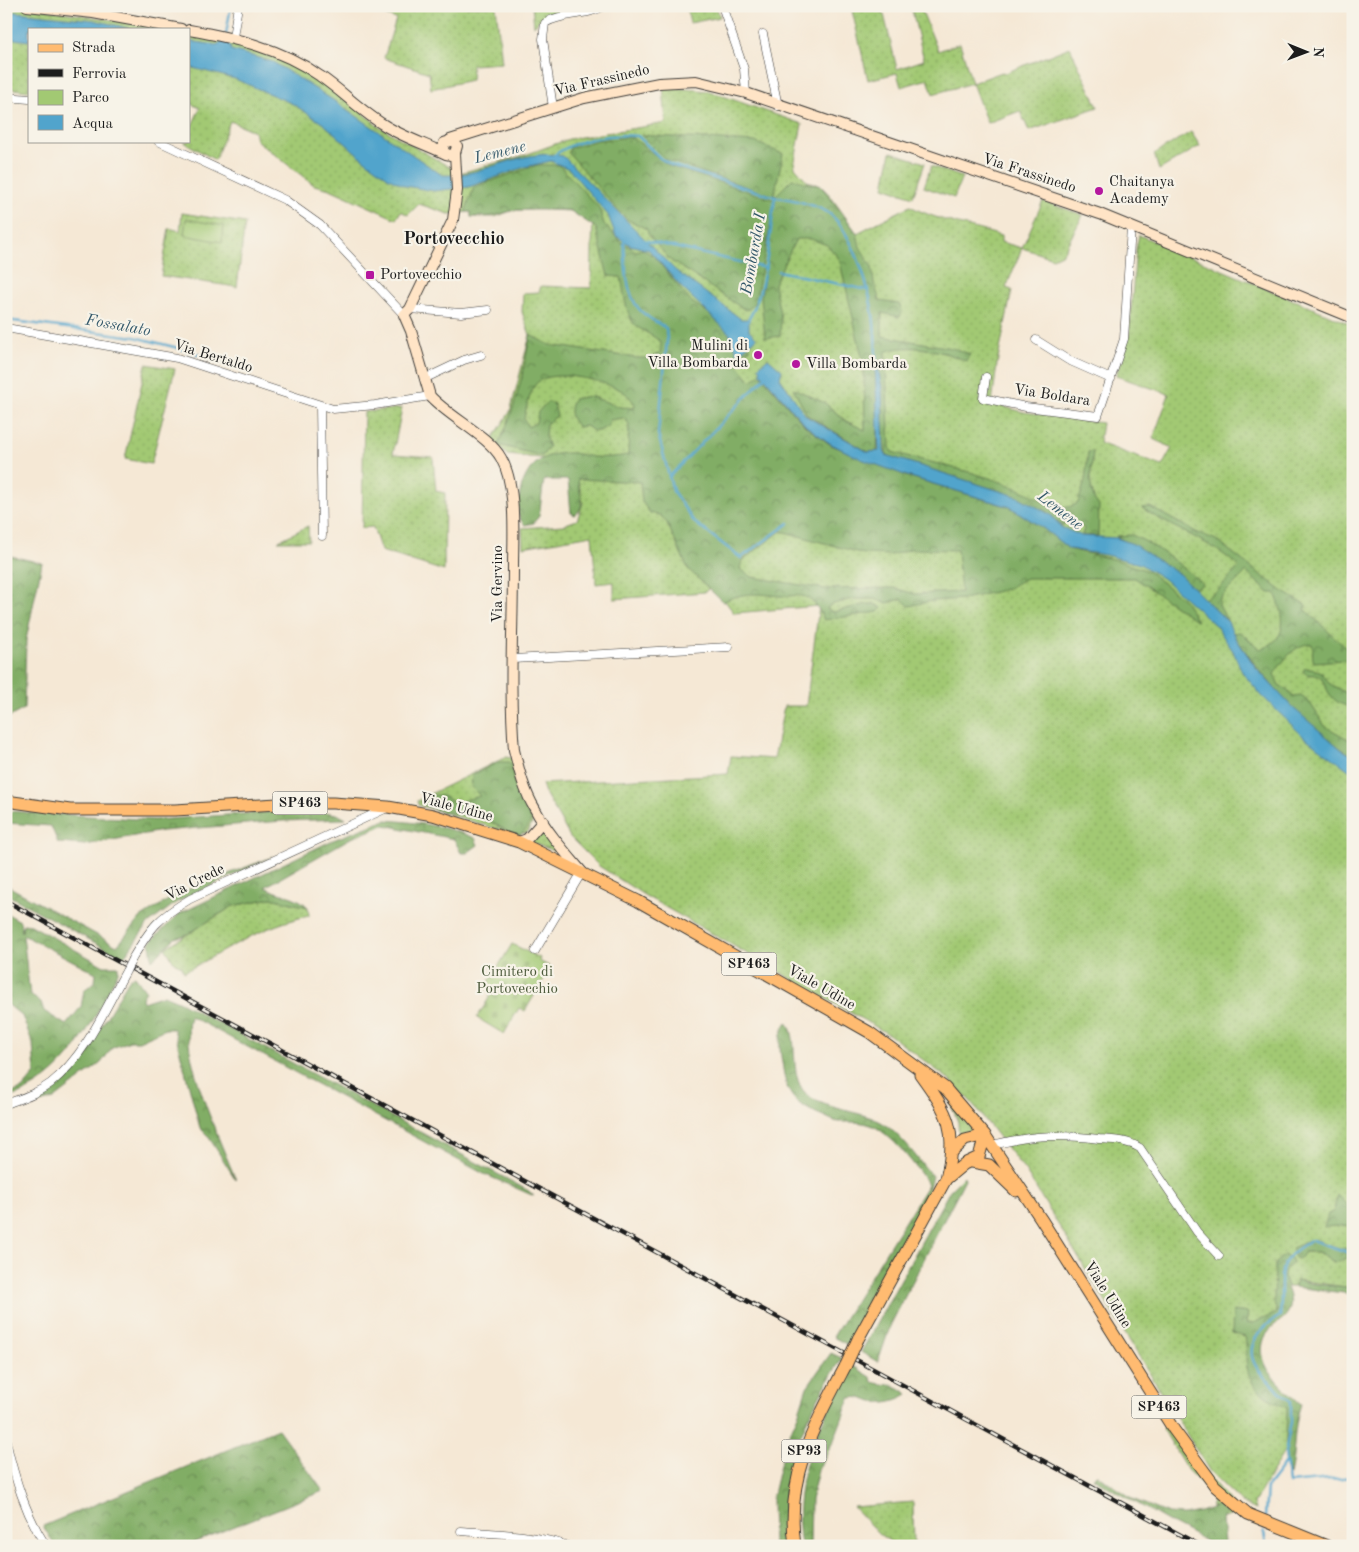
<svg xmlns="http://www.w3.org/2000/svg" width="1359" height="1552" viewBox="0 0 1359 1552" font-family="'Old Standard TT',serif">
	<style>
		.green { fill: url(#green-dots); stroke: #5f7248 }
		.forest { fill: url(#forest-crowns); stroke: #4e6440; fill-rule: evenodd }
		.cemetery { fill: url(#cemetery-stones); stroke: #5f7248 }
		.pitch { fill: #a2c973; stroke: #5f7248 }
		.water { fill: #51a4cc; stroke: #366074 }
		.lines { fill: none; stroke-linecap: round; stroke-linejoin: round }
		.stream { stroke: #51a4cc; stroke-width: 2.5 }
		.street-casing { stroke: #3d3b38; stroke-width: 9 }
		.secondary-casing { stroke: #3d3b38; stroke-width: 12 }
		.primary-casing { stroke: #3d3b38; stroke-width: 13 }
		.street { stroke: #fff; stroke-width: 8 }
		.secondary { stroke: #ffe4c6; stroke-width: 10 }
		.primary { stroke: #ffbb71; stroke-width: 11 }
		.rail-casing { stroke: #1c1c1c; stroke-width: 4.5 }
		.rail { stroke: #f7f3e8; stroke-width: 2.5; stroke-dasharray: 8; stroke-linecap: butt }
		.street-bridge-casing { stroke: #3d3b38; stroke-width: 9; stroke-linecap: butt }
		.primary-bridge-casing { stroke: #3d3b38; stroke-width: 13; stroke-linecap: butt }
		.street-bridge { stroke: #fff; stroke-width: 8 }
		.primary-bridge { stroke: #ffbb71; stroke-width: 11 }
		.poi-dot { fill: #b5179e; stroke: #f7f3e8; stroke-width: 2 }
		.labels { text-anchor: middle; dominant-baseline: central; stroke-width: 4.5; stroke-linejoin: round; paint-order: stroke }
		.shield { fill: #f7f3e8; stroke: #5e5c59; stroke-width: 1 }
		.shield-label { font-size: 14px; font-weight: bold; fill: #1c1c1c }
		.street-label { font-size: 15px; fill: #1c1c1c; stroke: #f7f3e8 }
		.poi-label { font-size: 15px; fill: #1c1c1c; stroke: #f7f3e8; text-anchor: start }
		.park-label { font-size: 15px; fill: #4b593a; stroke: #f7f3e8 }
		.water-label { font-size: 16px; font-style: italic; fill: #34596b; stroke: #f7f3e8 }
		.quarter-label { font-size: 18px; font-weight: bold; fill: #1c1c1c; stroke: #f7f3e8 }
	</style>
	<defs>
		<pattern id="green-dots" width="8" height="8" patternUnits="userSpaceOnUse" patternTransform="scale(1.25)"><rect width="8" height="8" fill="#a2c973"/><path d="M2 2h.1M6 6h.1" fill="none" stroke="#8bac63" stroke-width="1.8" stroke-linecap="round"/></pattern>
		<pattern id="forest-crowns" width="20" height="18" patternUnits="userSpaceOnUse" patternTransform="scale(1.25)"><rect width="20" height="18" fill="#81ad65"/><path d="M2 6a3 3 0 1 1 6 0M12 15a3 3 0 1 1 6 0" fill="none" stroke="#698c52"/></pattern>
		<pattern id="cemetery-stones" width="16" height="16" patternUnits="userSpaceOnUse" patternTransform="scale(1.25)"><rect width="16" height="16" fill="#a2c973"/><path d="M2 7V4a2 2 0 0 1 4 0v3zM10 15v-3a2 2 0 0 1 4 0v3z" fill="#8bac63"/></pattern>
	</defs>
	<rect width="100%" height="100%" fill="#f7f3e8"/>
	<filter id="ink" filterUnits="userSpaceOnUse"><feTurbulence type="fractalNoise" baseFrequency=".02" numOctaves="2"/><feDisplacementMap in="SourceGraphic" scale="10" xChannelSelector="R" yChannelSelector="G"/><feConvolveMatrix kernelMatrix="1 2 1 2 8 2 1 2 1" color-interpolation-filters="sRGB"/></filter>
	<filter id="wash" filterUnits="userSpaceOnUse"><feTurbulence type="fractalNoise" baseFrequency=".0096" numOctaves="4" result="noise"/><feDisplacementMap in="SourceGraphic" scale="20" xChannelSelector="R" yChannelSelector="G"/><feGaussianBlur stdDeviation="1.12" result="paint"/><feColorMatrix in="noise" values="0 0 0 0 0 0 0 0 0 0 0 0 0 0 0 0 0 1.4 0 .05"/><feComposite in="paint" operator="in"/></filter>
	<g filter="url(#wash)">
		<rect width="100%" height="100%" fill="#f5e8d5"/>
		<path class="green" d="M6,6L43,9L169,29H29V91L6,88Z
			M361,6H496L502,63L472,65L471,80L431,89L429,73L384,58L396,19Z
			M532,6H562V11L545,14L534,26Z
			M686,6H716L720,17L690,23Z
			M851,6H882L897,69L924,60L911,6H920L938,51L960,43L972,83L1002,72L1005,73L1070,47L1098,107L1029,131L1020,111L987,123L972,83L933,94L928,79L901,87L897,73L868,80Z
			M189,33L259,49L298,68L340,94L380,127L460,173L525,155L569,139L666,123L663,87L709,91L802,124L794,166L807,181L821,186L829,194L857,233L910,206C935,220 973,227 1001,236V242L1022,248L1043,201L1083,215L1063,253L1053,258L1022,248L1006,288L1012,290L997,364L992,404L1024,412L1102,423L1099,443L1162,466L1172,448L1153,439L1169,394L1116,376L1129,336L1136,249L1139,235L1353,325V1256L1324,1247L1304,1252H1318L1334,1263L1345,1258L1350,1259L1353,1264V1288L1297,1280L1293,1287H1288L1284,1282V1315L1257,1328L1254,1359L1289,1396L1288,1445L1254,1503L1256,1510L1242,1503L1210,1472L1026,1172L972,1103L946,1077L890,1035L644,895L599,866L570,837L545,793L542,784L728,774L731,756L774,759L784,706H806L819,606L734,613L713,585L705,592L614,599V582L596,584L592,535L523,547L522,528L563,525L577,520L583,503L578,479H586L584,462L507,455L492,440L510,412L530,335L522,312L523,293L539,292L541,286L591,288L593,212L548,210L547,202L531,210H514L495,217H471V212L449,214L419,204L408,215L401,211L396,219L330,189L314,185L256,140L254,131L230,121L215,160L184,142L189,141V132L200,108L189,103Z
			M1191,132L1200,146L1159,170L1154,154Z
			M891,152L925,163L913,197L884,187Z
			M931,166L962,177L954,198L924,187Z
			M182,213L245,223L237,287L161,276L169,228L180,231Z
			M146,364L175,369L151,464L125,459Z
			M402,408L393,454L433,457L436,491L445,493L444,571L381,551L373,527L362,528L364,412Z
			M308,526L309,541H278Z
			M506,757L512,758L535,818L527,833L514,834L418,805L417,801L422,798Z
			M543,829L560,853L530,842L540,830Z
			M271,898L308,907L309,916C265,924 223,952 184,972L182,966L175,963L165,948L233,906Z
			M949,1099L978,1132L964,1135L959,1139L958,1122Z
			M1167,1424L1236,1510V1514L1222,1519L1226,1513L1216,1506L1211,1508L1213,1501L1207,1489L1188,1471L1163,1429Z
			M913,1502L914,1546H897L879,1534L853,1507Z"/>
		<path class="forest" d="M641,135L755,142L783,154L774,196L666,160Z
			M632,137L669,166L775,200L777,194L792,179L821,186L857,233L860,247L872,267L874,283L880,301L899,304L902,310L900,317L882,313V336L952,348L970,354L966,361C944,351 907,342 885,352L890,447L892,452C937,465 1018,479 1052,508C1062,508 1070,508 1078,503L1085,481L1088,452L1093,451L1090,481L1094,499L1099,506L1098,536H1082L1084,528L1071,520L1063,525H1059L1051,515L886,455V441L878,429L877,451L868,452L807,415L793,388L825,403L846,421L865,430L864,365L839,258L827,245L811,239H796L774,284L781,318L780,336L765,338L761,297L775,202L755,302L749,309L745,310L670,260L648,234L647,229L628,220L616,208L568,152L570,148L597,140Z
			M537,165H559L599,208L604,224L620,241L636,251L642,249L654,256L690,301L729,326L751,348L744,352L738,365L751,381L760,374L805,426L831,445L907,476L1010,507L1046,530L1069,549L1117,560L1148,571L1184,600L1197,621L1135,578H1026L1007,589L964,599L932,601L909,606L902,599L887,603L874,599H852L830,605L827,609L833,612L867,604H875L882,608L878,612L824,620C821,613 815,602 808,598C797,593 791,597 781,596C759,594 743,591 723,602L688,569L667,523L660,515L650,513L642,502L640,482L578,479C578,493 588,504 575,515L571,513L568,480H544L539,516L534,523L525,525C515,516 518,505 520,493C526,464 544,452 573,453C580,454 586,456 593,457C604,458 617,457 628,455L629,424L624,418L610,420L608,426L599,431H593L587,426L578,427C569,417 568,412 573,399L590,396L620,407L634,408L635,404C632,400 628,395 624,392C607,381 548,366 535,385C529,395 526,408 524,419L528,427L536,423L538,412L547,402L554,404L557,416L546,424L545,436L549,447L542,456L498,445C515,411 524,372 530,335L550,345L637,358H650L660,353L661,342C654,336 637,328 634,324C625,312 624,291 621,277L608,276L596,228L569,210H515L492,216L471,217V212H465L474,187ZM781,531L864,554L891,555L911,549L957,550L961,592L915,594L894,588L825,589L752,577L740,569L742,561Z
			M1150,507L1196,532L1216,540L1282,591L1306,605L1305,609L1353,655V670L1348,662L1344,660L1314,662C1311,656 1314,650 1312,644C1294,643 1283,662 1274,674L1279,685L1288,690L1293,697L1301,696L1310,703L1325,726L1353,742V756C1308,731 1264,679 1235,637L1233,633L1240,632L1260,649C1289,640 1285,616 1275,593H1269L1246,572L1220,598L1219,605L1228,622L1204,599L1217,591L1239,567C1211,540 1173,530 1142,508Z
			M1132,535C1159,547 1181,565 1203,584L1194,589L1179,574L1116,536Z
			M6,555L42,563L26,640L24,709L6,719Z
			M1305,668L1320,671L1330,684L1353,697V707C1324,704 1327,679 1318,675C1315,674 1310,676 1306,674L1303,671Z
			M499,762H509C514,769 512,774 514,782C521,804 545,814 520,835C508,833 500,826 488,821C466,813 439,815 420,802C436,792 439,793 455,803L480,796L471,787L472,775Z
			M6,811L154,820L271,812L318,811L337,814L346,819L283,821L162,831L85,845L58,843L51,826L6,823Z
			M385,820C415,822 447,826 475,838L478,845L467,853H461L454,839L384,825L349,839L265,887C279,895 297,895 308,907L271,898L233,906L188,934L175,938L152,960L150,942L179,914L333,840Z
			M272,857L177,902L148,924L123,958L6,894V885L117,946L140,918L179,893Z
			M6,913L20,921L22,932L23,924L31,925L104,966H118V972C91,1025 67,1080 6,1099V1095L22,1089L35,1074L33,1044L22,1016L6,1003ZM23,935L96,973L95,982L84,990L81,1007L66,1025L44,1011L41,1002L30,995Z
			M135,976L146,991L142,998L143,1002L164,995L180,1002L529,1191L534,1196L484,1174L190,1016C179,1053 221,1143 236,1180L208,1136L200,1128L174,1029H165L139,1041H130L112,1048L101,1063L54,1099L8,1112L6,1109L40,1099L78,1065L130,978Z
			M787,1022C801,1041 786,1080 810,1097C827,1109 859,1111 879,1121C896,1129 919,1160 932,1176L925,1204L848,1345L833,1337L928,1184C916,1166 897,1142 880,1130C868,1121 853,1122 839,1122C834,1122 827,1117 821,1115C791,1103 786,1093 782,1062C779,1047 778,1034 787,1022Z
			M964,1176L965,1179L891,1324L878,1362L861,1352L950,1190Z
			M1337,1195L1353,1211V1225L1324,1227L1328,1214L1334,1211Z
			M1314,1239L1339,1248L1353,1249V1264L1347,1258L1334,1263L1318,1252H1304L1299,1259L1295,1258L1292,1248Z
			M1284,1255L1291,1258L1293,1262C1291,1266 1287,1267 1285,1270C1280,1281 1294,1293 1290,1308C1286,1321 1274,1322 1267,1333C1250,1363 1282,1386 1301,1404C1292,1430 1296,1449 1290,1475L1285,1458L1287,1408C1264,1396 1249,1389 1246,1361C1246,1353 1247,1345 1245,1337L1232,1333L1233,1311L1248,1313L1246,1323H1253L1277,1313L1274,1302L1275,1263Z
			M1297,1280C1315,1286 1335,1285 1353,1288V1294L1293,1287Z
			M831,1353L842,1358C816,1400 790,1445 785,1496C783,1512 785,1529 786,1546H773L772,1498L785,1444L798,1415L807,1387Z
			M853,1366L871,1377L872,1382C890,1387 891,1381 908,1394C899,1400 885,1404 873,1402C863,1400 863,1396 850,1398L834,1440L818,1470L811,1500L810,1546H801C790,1476 819,1424 853,1366Z
			M278,1429L323,1491L185,1546H55L43,1526Z
			M1096,1474L1135,1500L1169,1514L1183,1515L1200,1512L1217,1506L1228,1512L1222,1519L1224,1543L1222,1546H1215L1173,1524L1093,1478Z"/>
		<path class="cemetery" d="M512,944L540,958L539,961L551,967L525,1011L519,1008L504,1034L477,1018L492,993L485,988Z"/>
		<path class="pitch" d="M186,219L224,226L222,242L184,235Z"/>
		<path class="water" d="M6,11L94,20L132,29H29V41L6,38Z
			M189,41L216,45L224,41L229,43L231,50L273,62L336,102L442,175C482,178 522,147 563,156L675,270L741,319H749V330L757,338L738,354L729,333L681,287L649,250L630,245L616,236L608,215L569,169L551,161L525,167L469,187L434,191L405,186L389,178L362,158L325,125L293,104L235,79L189,67Z
			M768,358L782,370L780,378L806,416L868,452L879,451L875,369L878,368L882,388L884,451L886,455L1019,497L1051,515L1061,527L1082,536L1117,538L1133,544L1179,574L1228,622L1235,637L1257,669L1292,707L1341,749L1353,756V773L1304,737L1262,696L1242,672L1233,651L1216,626L1164,579L1140,564L1106,555L1069,549L1044,529L1010,507L907,476L861,459L831,444L806,426L760,372L761,370L758,367Z"/>
		<g class="lines">
			<path class="stream" d="M226,34L231,6
				M553,156C575,139 611,133 638,136L660,158L671,165L775,197
				M624,239C625,261 625,292 639,309C646,317 657,323 666,328L667,341L658,434L673,491L694,522L741,558L789,523
				M643,240L766,268
				M778,271L867,290
				M6,320L135,337L178,348L224,363
				M748,320C766,292 770,231 775,197C789,198 820,206 830,214C852,233 867,280 872,309C876,328 875,350 877,370
				M669,477L766,376
				M1353,1254L1312,1240C1269,1264 1285,1275 1280,1316C1266,1324 1246,1341 1253,1360C1258,1375 1280,1391 1291,1401V1422L1285,1453L1289,1483L1353,1477
				M1265,1517L1267,1487L1286,1462
				M1264,1532L1266,1546"/>
		</g>
	</g>
	<g filter="url(#ink)">
		<g class="lines">
			<g class="street-casing">
				<path id="street" d="M722,6L744,69L746,93
					M763,34L778,106
					M233,37L238,6
					M6,97L29,99
					M553,108L543,39L545,23C562,12 586,17 604,6
					M158,141L285,200L320,225L404,315
					M410,309L461,313L488,310
					M6,328L177,358L333,409L375,405L430,396
					M1036,340L1068,360L1111,379
					M986,377L983,398L1026,407L1098,416L1124,339L1131,227
					M424,379L464,360L481,355
					M320,406L322,536
					M513,659L729,647
					M535,951L582,872
					M132,959C151,927 158,918 190,899L387,808
					M6,1104C22,1098 38,1093 51,1083C86,1055 105,1009 126,971
					M992,1145C1033,1135 1057,1134 1099,1139C1114,1140 1127,1140 1140,1148L1197,1232L1219,1256
					M6,1441C15,1479 25,1513 46,1546
					M461,1531C497,1534 534,1534 568,1546"/>
			</g>
			<g class="secondary-casing">
				<path id="secondary" d="M27,6L93,13L181,29
					M189,30C235,38 281,48 320,76C342,91 361,111 384,125C403,137 425,144 446,154
					M450,140L584,98L659,83L696,81L746,93L1100,214L1353,318
					M455,153L451,155L446,154L443,150L444,143L453,140L457,146L455,153L457,190L453,220L410,309L404,315L411,331L430,396C449,417 489,436 501,458C517,486 513,535 513,567C513,628 509,689 514,750C519,770 524,791 535,809C547,832 565,852 582,872
					M519,842L527,839L543,821"/>
			</g>
			<g class="primary-casing">
				<path id="primary" d="M6,801L70,810H175L294,803H333L388,807L433,815L519,842L638,901L869,1032L945,1088L985,1135L1041,1219L1174,1430L1215,1486L1248,1514L1327,1546
					M953,1151L965,1140L985,1135
					M972,1162L989,1165L1016,1191
					M946,1179L964,1164L979,1157L985,1135
					M858,1339L946,1179C958,1130 949,1114 920,1074
					M795,1546C785,1476 815,1424 846,1365"/>
			</g>
			<use href="#street" class="street"/>
			<use href="#secondary" class="secondary"/>
			<use href="#primary" class="primary"/>
			<g class="rail-casing">
				<path id="rail" d="M6,901L1201,1546"/>
			</g>
			<use href="#rail" class="rail"/>
			<g class="street-bridge-casing">
				<path id="street-bridge" d="M126,971L132,959"/>
			</g>
			<g class="primary-bridge-casing">
				<path id="primary-bridge" d="M846,1365L858,1339"/>
			</g>
			<use href="#street-bridge" class="street-bridge"/>
			<use href="#primary-bridge" class="primary-bridge"/>
		</g>
	</g>
	<g class="poi-dot">
		<circle cx="1099" cy="191" r="5"/>
		<rect x="365" y="270" width="10" height="10" rx="2.5"/>
		<circle cx="758" cy="355" r="5"/>
		<circle cx="796" cy="364" r="5"/>
	</g>
	<g class="labels">
		<g class="shield">
			<rect x="272.5" y="791.5" width="55" height="23" rx="4"/>
			<rect x="721.5" y="952.5" width="55" height="23" rx="4"/>
			<rect x="1131.5" y="1395.5" width="55" height="23" rx="4"/>
			<rect x="781.5" y="1439.5" width="45" height="23" rx="4"/>
		</g>
		<g class="shield-label">
			<text x="300" y="803">SP463</text>
			<text x="749" y="964">SP463</text>
			<text x="1159" y="1407">SP463</text>
			<text x="804" y="1451">SP93</text>
		</g>
		<g class="street-label">
			<text transform="translate(602 81) rotate(-13)">Via Frassinedo</text>
			<text transform="translate(1029 174) rotate(18)">Via Frassinedo</text>
			<text transform="translate(213 357) rotate(17)">Via Bertaldo</text>
			<text transform="translate(1052 396) rotate(9)">Via Boldara</text>
			<text transform="translate(498 584) rotate(-90)">Via Gervino</text>
			<text transform="translate(456 808) rotate(15)">Viale Udine</text>
			<text transform="translate(195 883) rotate(-27)">Via Crede</text>
			<text transform="translate(821 988) rotate(30)">Viale Udine</text>
			<text transform="translate(1107 1295) rotate(58)">Viale Udine</text>
		</g>
		<g class="poi-label">
			<text x="1109" y="182">Chaitanya<tspan x="1109" dy="17">Academy</tspan></text>
			<text x="380" y="275">Portovecchio</text>
			<text x="748" y="346" text-anchor="end">Mulini di<tspan x="748" dy="17">Villa Bombarda</tspan></text>
			<text x="806" y="364">Villa Bombarda</text>
		</g>
		<g class="park-label">
			<text x="517" y="972">Cimitero di<tspan x="517" dy="17">Portovecchio</tspan></text>
		</g>
		<g class="water-label">
			<text transform="translate(500 153) rotate(-14)">Lemene</text>
			<text transform="translate(754 254) rotate(-80)">Bombarda I</text>
			<text transform="translate(118 326) rotate(10)">Fossalato</text>
			<text transform="translate(1060 511) rotate(38)">Lemene</text>
		</g>
		<g class="quarter-label">
			<text x="454" y="239">Portovecchio</text>
		</g>
	</g>
	<rect width="1359" height="1552" fill="none" stroke="#f7f3e8" stroke-width="25"/>
	<rect x="28" y="28" width="162" height="115" fill="#f7f3e8" stroke="#9f9d96"/>
	<rect x="38" y="44" width="25" height="8" fill="#ffbb71" stroke="#9f9d96"/>
	<text x="72" y="52" font-size="15" fill="#1c1c1c">Strada</text>
	<rect x="38" y="69" width="25" height="8" fill="#1c1c1c" stroke="#9f9d96"/>
	<text x="72" y="78" font-size="15" fill="#1c1c1c">Ferrovia</text>
	<rect x="38" y="90" width="25" height="15" fill="#a2c973" stroke="#9f9d96"/>
	<text x="72" y="102" font-size="15" fill="#1c1c1c">Parco</text>
	<rect x="38" y="115" width="25" height="15" fill="#51a4cc" stroke="#9f9d96"/>
	<text x="72" y="128" font-size="15" fill="#1c1c1c">Acqua</text>
	<g transform="translate(1306 52) rotate(91)" stroke="#f7f3e8" stroke-width="4" paint-order="stroke">
	<path d="M0-4L9 19L0 12L-9 19Z" fill="#1c1c1c"/>
	<text y="-8" font-size="14" font-weight="bold" text-anchor="middle" fill="#1c1c1c">N</text>
	</g>
</svg>
